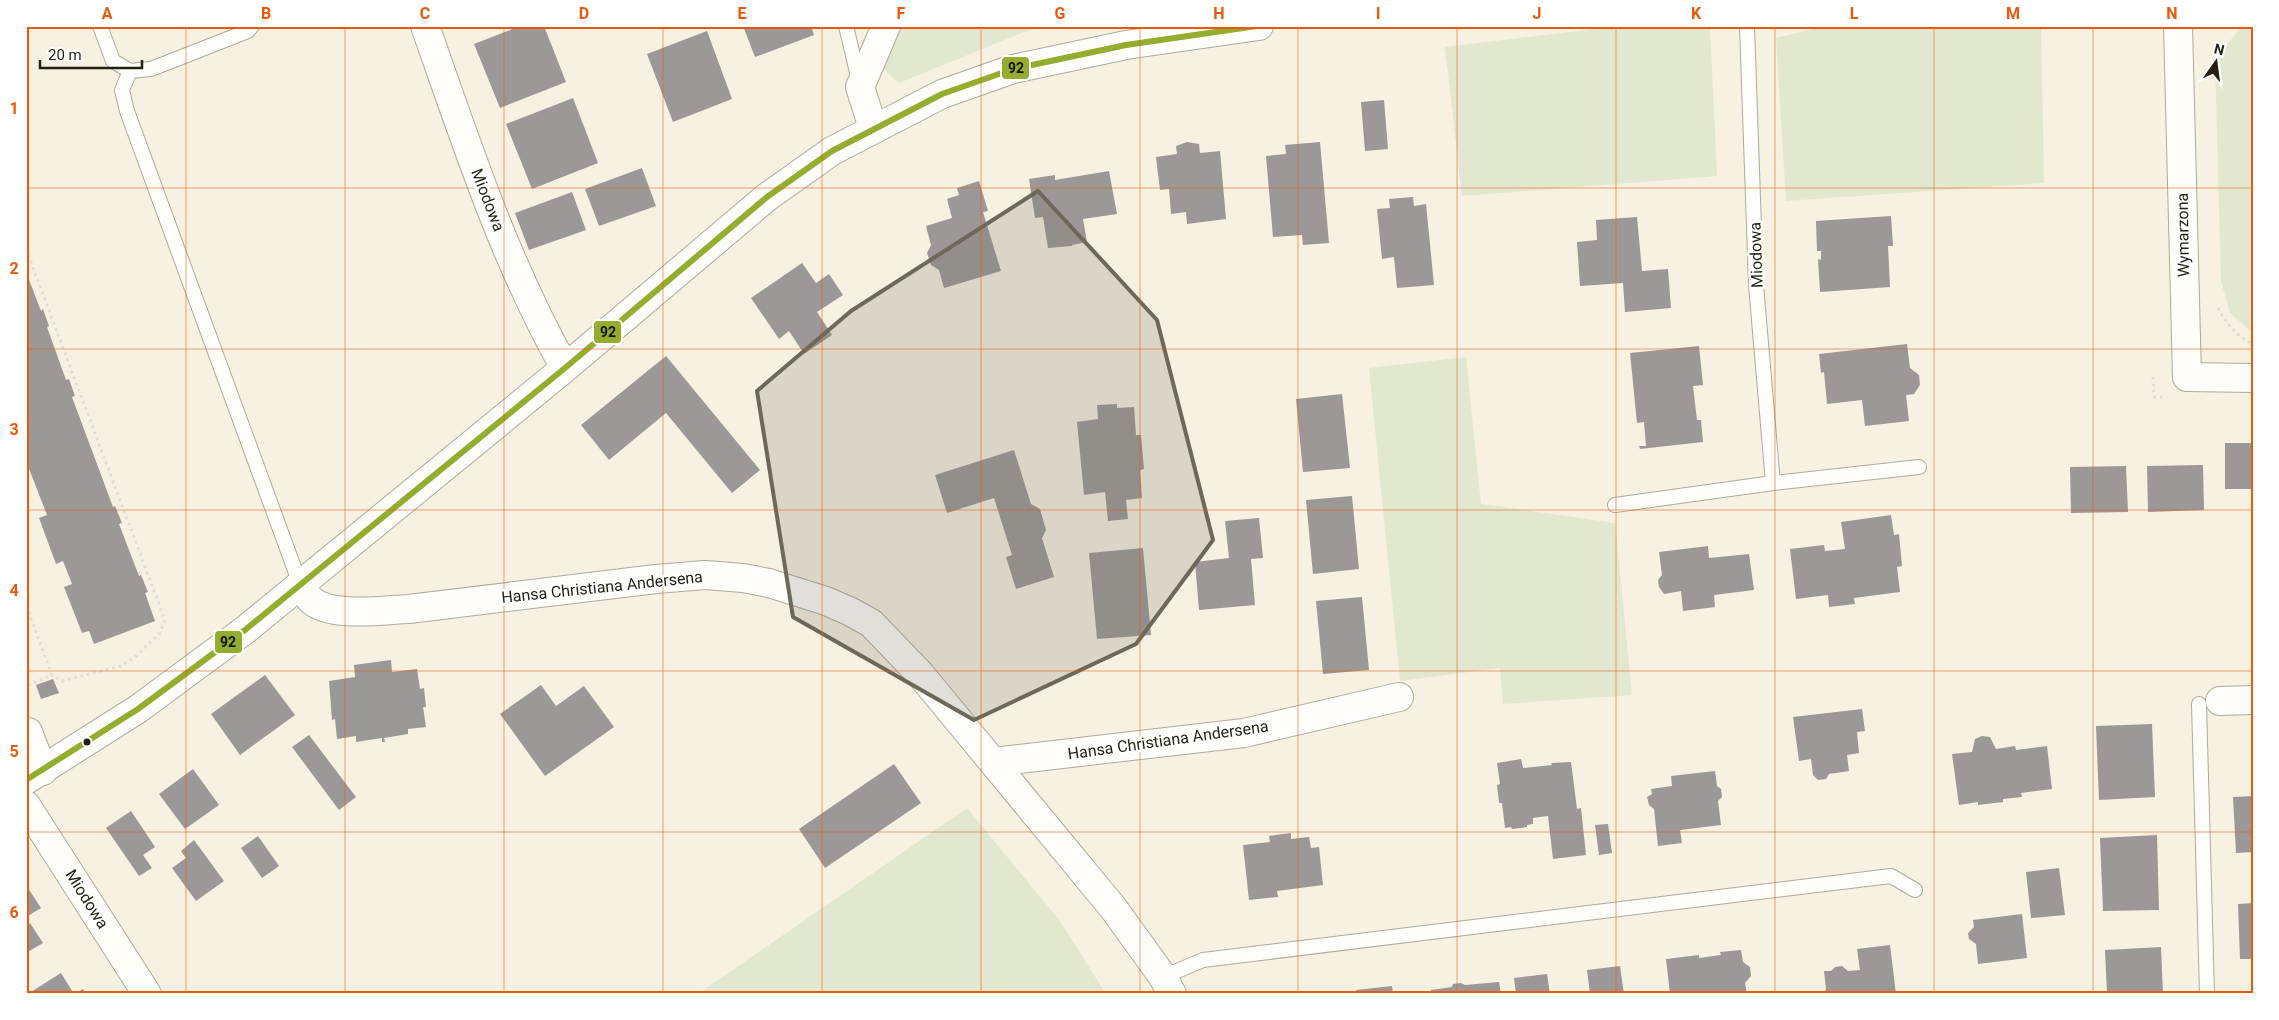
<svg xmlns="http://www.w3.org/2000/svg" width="2279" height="1020" viewBox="0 0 2279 1020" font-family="Roboto,sans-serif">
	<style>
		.green { fill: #e1e8cf }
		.building { fill: #9b9897 }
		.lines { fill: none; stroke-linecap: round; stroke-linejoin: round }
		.service-casing { stroke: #aeaa9c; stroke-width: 16 }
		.minor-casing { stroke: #aeaa9c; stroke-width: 30 }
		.path { stroke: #dddcd6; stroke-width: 3; stroke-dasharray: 2.5 4; stroke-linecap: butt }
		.service { stroke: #fefdfa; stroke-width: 14 }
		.minor { stroke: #fefdfa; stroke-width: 28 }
		.bus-1-casing { stroke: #fff; stroke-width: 10 }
		.bus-1 { stroke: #95ad2e; stroke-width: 6 }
		.marked { fill: #6d685a; fill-opacity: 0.2; stroke: #6d685a; stroke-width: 4; stroke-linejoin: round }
		.grid { fill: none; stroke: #e8590c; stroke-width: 1; stroke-opacity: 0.55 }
		.bus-dot { fill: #231f11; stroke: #fff; stroke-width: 2 }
		.labels { text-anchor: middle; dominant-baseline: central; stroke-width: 5; stroke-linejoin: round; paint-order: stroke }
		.street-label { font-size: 16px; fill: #231f11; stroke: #fff }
		.line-badge { stroke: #fff; stroke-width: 2 }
		.pale-badge-label { font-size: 14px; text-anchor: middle; font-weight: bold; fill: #111 }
		.neatline { fill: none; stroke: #e8590c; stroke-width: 2 }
		.grid-label { font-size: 16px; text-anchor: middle; font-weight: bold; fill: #e8590c }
	</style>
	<rect width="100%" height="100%" fill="#f6f1e1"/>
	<path class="green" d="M902,26H1039L899,83L881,67Z
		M1620,26L1710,28L1717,176L1462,196L1445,47Z
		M1826,26H2041L2044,183L1786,201L1776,38Z
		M2242,26H2253V333L2230,313L2221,281L2215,59Z
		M1466,357L1481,504L1615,523L1632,695L1503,704L1500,668L1400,681L1369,368Z
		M967,808L1060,921L1106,994H698Z"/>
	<path class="building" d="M520,26H544L566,82L500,108L474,44Z
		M743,26H811L814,35L755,57Z
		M707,31L732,99L673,122L647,54Z
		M573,98L598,163L532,189L506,124Z
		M1384,100L1388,149L1365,151L1361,102Z
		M1187,142L1199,144L1200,153L1220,151L1226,219L1187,224L1186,212L1171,214L1169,189L1160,190L1156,157L1177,154L1176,146Z
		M1320,142L1329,243L1303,245L1302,235L1273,237L1266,156L1286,154L1285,145Z
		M642,168L656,206L599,226L585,189Z
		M1109,171L1117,214L1083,219L1087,242L1072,245V246L1048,248L1043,217L1035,218L1029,179L1055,175V180Z
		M979,181L988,211L983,212L1001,271L944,288L939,270L931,265L927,253L931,245L926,226L952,218L947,199L959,195L957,188Z
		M572,192L586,230L529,250L515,213Z
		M1413,197L1414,206L1426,204L1434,285L1397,288L1394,257L1382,259L1377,209L1390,208L1389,199Z
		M1891,216L1893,246H1888L1890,287L1820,292L1818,259L1821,260V251H1817L1816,221Z
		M1637,217L1642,271L1668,269L1671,308L1625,312L1623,283L1580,286L1577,242L1597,240L1596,220Z
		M802,263L816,283L829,274L843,295L817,312L832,335L804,354L789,331L779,339L751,298Z
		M26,272L41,311L43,309L49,326L47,327L66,380L69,379L75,396L72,397L113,507L115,506L122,523L119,524L139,576L141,575L148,592L145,593L155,621L94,644L89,631L82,633L64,587L72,584L63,561L56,564L39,518L47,515L26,461Z
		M1907,344L1910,368L1919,375L1920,385L1914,394L1906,395L1909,421L1865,426L1862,400L1827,404L1824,372L1821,373L1819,354Z
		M1699,346L1703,385L1693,386L1697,420H1701L1703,442L1640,449L1639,446H1646L1644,422L1637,423L1630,353Z
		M666,356L760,470L732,493L666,413L609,460L581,425Z
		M1342,394L1350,468L1303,472L1296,399Z
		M1117,404V408L1134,407L1136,435H1141L1144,469L1140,470L1142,498L1126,500L1128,519L1108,521L1105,492L1084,495L1077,422L1098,419L1097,405Z
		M2225,443H2253V489H2225Z
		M1014,450L1031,504L1040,509L1046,530L1042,538L1054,577L1016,589L1006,557L1012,555L994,498L947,513L935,475Z
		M2203,465L2204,510L2148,512L2147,466Z
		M2126,466L2128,512L2071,513L2070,467Z
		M1352,496L1359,569L1313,574L1306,500Z
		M1891,515L1894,535L1899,534L1902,566L1897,567L1900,592L1854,598L1855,604L1829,607L1828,595L1796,599L1790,549L1824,545L1825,551L1845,549L1841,522Z
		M1259,518L1263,558L1251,559L1255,605L1199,610L1195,562L1229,558L1225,521Z
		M1708,546L1709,558L1749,554L1754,590L1714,595L1715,607L1683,611L1681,591L1664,594L1659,587L1658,580L1662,575L1659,552Z
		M1143,548L1151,635L1097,639L1089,553Z
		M1362,597L1369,670L1323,674L1316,601Z
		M391,660L392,672L417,669L420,689L424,688L426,707H423L426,727L408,729V734L384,738L385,742H382V738L356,742V736L337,739L335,719L332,720L329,681L355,677L354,665Z
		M265,675L295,715L240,755L211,714Z
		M53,679L59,693L41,699L36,685Z
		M541,685L556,706L584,686L614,727L545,776L500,714Z
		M1862,709L1865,731L1857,732L1859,753L1847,755L1849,771L1829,774L1826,779L1818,780L1813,775L1811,759L1799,761L1793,717Z
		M2152,724L2155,797L2099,800L2096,726Z
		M309,735L356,797L339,810L292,747Z
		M1982,736L1990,737L1996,749L2015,746L2016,750L2047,746L2052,789L2021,793L2022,797L2003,799V802L1978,805V802L1959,805L1952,754L1972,752L1975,739Z
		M1521,759L1523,768L1552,765L1551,763L1571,762L1577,809L1581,808L1586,855L1553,859L1548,816L1533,818V824L1527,825V827L1512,829L1511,827L1505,828L1502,803H1499L1497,785L1500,784L1497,763Z
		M894,764L921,803L825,868L799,829Z
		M193,769L219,805L185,829L159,794Z
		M1715,771L1717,786L1721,789L1722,797L1718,801L1721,825L1680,830L1682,843L1658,846L1654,809L1649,805L1647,797L1652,794L1651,789L1672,786L1671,776Z
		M2253,796V852L2236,853L2233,797Z
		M131,811L155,847L143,855L152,868L139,876L106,828Z
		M1608,824L1612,853L1599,855L1595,825Z
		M1291,833V839L1309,837L1311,848L1319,847L1323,885L1277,891L1278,897L1249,900L1243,845L1270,842L1269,836Z
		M2157,835L2159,910L2103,911L2100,838Z
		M258,836L279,866L262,878L241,848Z
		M194,840L224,881L196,901L172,868L186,858L181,851Z
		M2059,868L2065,915L2031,918L2026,872Z
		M26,885L41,908L26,917Z
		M2253,903V959H2240L2238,904Z
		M2022,914L2027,958L1978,964L1976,944L1969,939L1968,933L1974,927L1973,920Z
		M26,922L28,925L30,923L43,943L26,953Z
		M1890,945L1896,994H1823L1826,989L1824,971H1831L1835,967L1842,966L1848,971L1860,970L1857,949Z
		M2161,947L2163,994H2107L2105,950Z
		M1741,950L1743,962L1750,967L1751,976L1745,983L1747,994H1670L1666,959L1699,955V958L1721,955L1720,952Z
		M1620,966L1624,994H1590L1587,970Z
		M61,973L74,994H32L31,992Z
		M1547,974L1550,994H1516L1514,978Z
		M1499,982L1501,994H1431V990L1452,987L1453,984L1461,983L1465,985Z
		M1392,986L1393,994H1356V990Z
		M83,989L86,994H74Z"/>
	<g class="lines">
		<g class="service-casing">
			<path id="service" d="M100,26L113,61L130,71L151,69L248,31L252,26
				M846,26L859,81
				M1747,26L1756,285L1773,483
				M130,71L122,90L127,111L300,584
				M1615,505L1773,483L1919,467
				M2199,704L2207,994
				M1163,977L1203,960L1891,876L1915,890"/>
		</g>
		<g class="minor-casing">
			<path id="minor" d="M425,26C466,142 504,260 565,368
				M2178,26L2187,377L2253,378
				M873,128L860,87L886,26
				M300,584C303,589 307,596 311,600C331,618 383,610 409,609L656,579L705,575L743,578L769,583L826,601L849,611L871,623L921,675L1114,909L1163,977L1172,994
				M2220,701L2253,700
				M28,732L43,771
				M993,762L1244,733L1399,697
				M26,780L138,709L245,630L565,368L767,197L832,151L942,94L1013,69L1126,45L1259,26
				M26,805L147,994"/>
		</g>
		<path class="path" d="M26,249L165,620L160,633L135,657L121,666L62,681L52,675
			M2218,308C2226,324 2237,336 2253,344
			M2153,377L2154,397H2164
			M26,606L52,675L26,686"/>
		<use href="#service" class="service"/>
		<use href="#minor" class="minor"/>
		<g class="bus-1-casing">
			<path id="bus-1" d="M26,780L138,709L245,630L565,368L767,197L832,151L942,94L1013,69L1126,45L1257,26"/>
		</g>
		<use href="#bus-1" class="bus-1"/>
	</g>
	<path class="marked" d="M1038,191L1157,320L1213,540L1136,644L974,720L793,617L757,391L851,311Z"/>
	<path class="grid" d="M186,26V994M345,26V994M504,26V994M663,26V994M822,26V994M981,26V994M1140,26V994M1298,26V994M1457,26V994M1616,26V994M1775,26V994M1934,26V994M2093,26V994M26,188H2253M26,349H2253M26,510H2253M26,671H2253M26,832H2253"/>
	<circle class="bus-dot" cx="87" cy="742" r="4.5"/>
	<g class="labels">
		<g class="street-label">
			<text transform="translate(488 200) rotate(69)">Miodowa</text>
			<text transform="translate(2183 235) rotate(-91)">Wymarzona</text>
			<text transform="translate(1756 255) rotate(-92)">Miodowa</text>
			<text transform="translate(602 587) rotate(-6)">Hansa Christiana Andersena</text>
			<text transform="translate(1168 740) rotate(-8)">Hansa Christiana Andersena</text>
			<text transform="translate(87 899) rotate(58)">Miodowa</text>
		</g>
	</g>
	<g class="line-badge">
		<rect x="1001" y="56" width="29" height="24" rx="5" fill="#95ad2e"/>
		<rect x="593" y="320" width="29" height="24" rx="5" fill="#95ad2e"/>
		<rect x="214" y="630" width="29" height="24" rx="5" fill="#95ad2e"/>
	</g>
	<g class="pale-badge-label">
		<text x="1016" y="73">92</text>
		<text x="608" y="337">92</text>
		<text x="228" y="647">92</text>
	</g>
	<rect width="2279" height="1020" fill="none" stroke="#ffffff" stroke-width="55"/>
	<g transform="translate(2216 62) rotate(14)" stroke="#ffffff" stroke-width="4" paint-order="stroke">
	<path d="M0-4L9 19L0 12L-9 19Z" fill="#231f11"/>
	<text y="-8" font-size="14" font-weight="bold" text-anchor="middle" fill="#231f11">N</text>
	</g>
	<path d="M40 60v8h102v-8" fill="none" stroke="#231f11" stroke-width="2.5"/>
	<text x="48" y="60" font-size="15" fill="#231f11" stroke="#ffffff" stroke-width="4" paint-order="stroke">20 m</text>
	<rect x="28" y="28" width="2224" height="964" class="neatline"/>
	<g class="grid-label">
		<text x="107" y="19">A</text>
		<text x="266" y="19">B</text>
		<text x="425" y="19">C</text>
		<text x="584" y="19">D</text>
		<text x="742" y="19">E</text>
		<text x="901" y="19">F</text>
		<text x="1060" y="19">G</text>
		<text x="1219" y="19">H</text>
		<text x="1378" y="19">I</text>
		<text x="1537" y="19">J</text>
		<text x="1696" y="19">K</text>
		<text x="1854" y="19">L</text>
		<text x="2013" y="19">M</text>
		<text x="2172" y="19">N</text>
		<text x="14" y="114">1</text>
		<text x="14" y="274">2</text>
		<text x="14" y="435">3</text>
		<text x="14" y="596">4</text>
		<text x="14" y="757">5</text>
		<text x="14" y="918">6</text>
	</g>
</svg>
